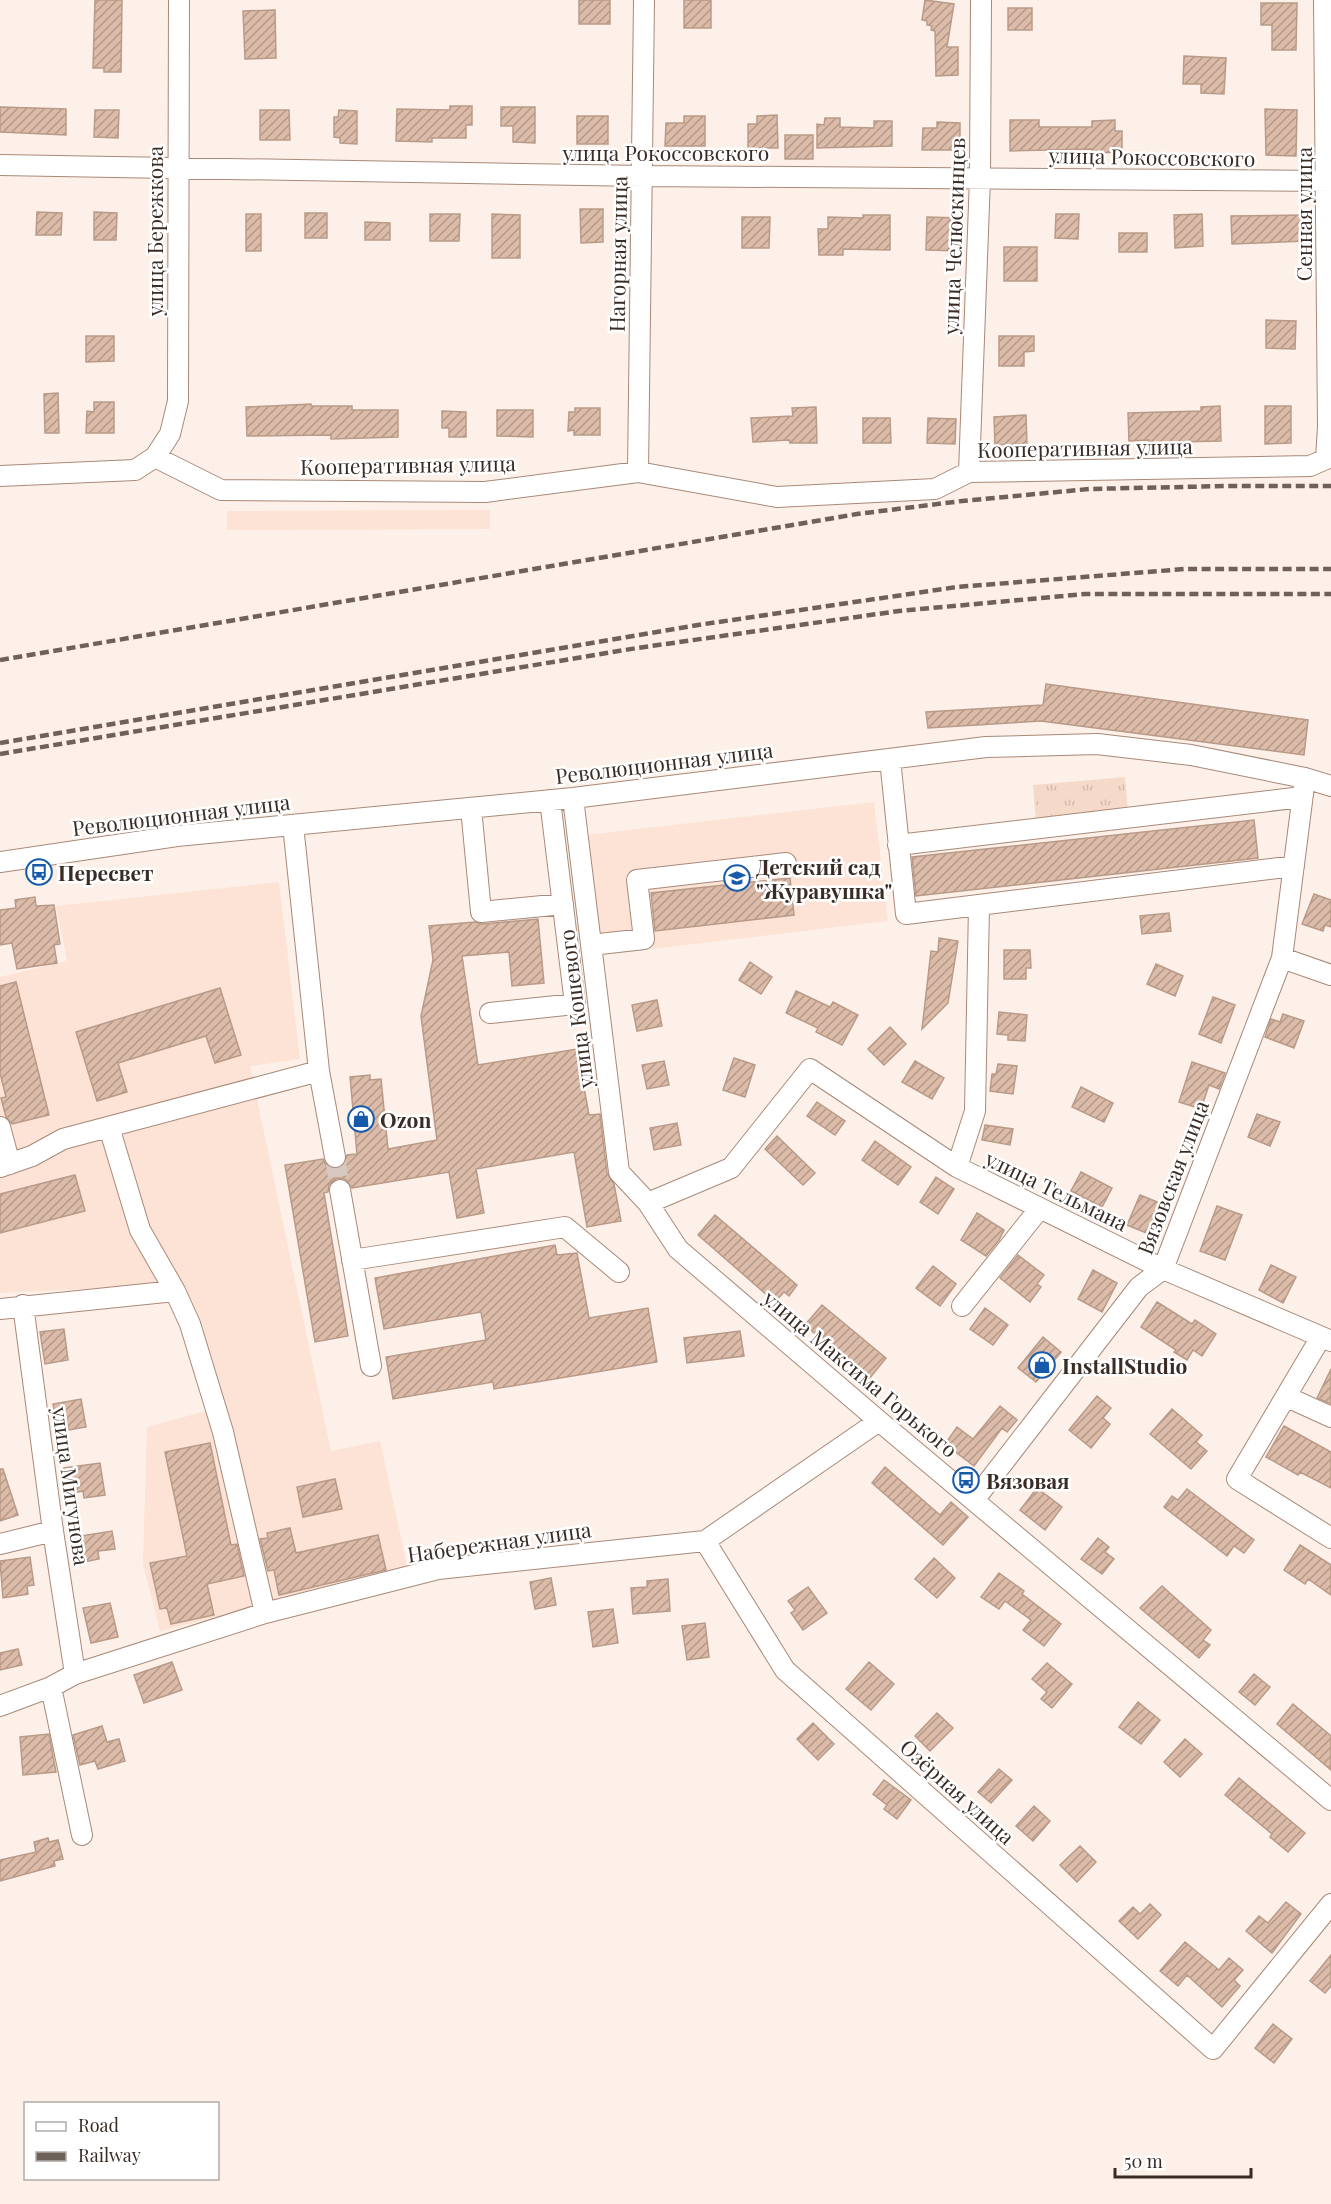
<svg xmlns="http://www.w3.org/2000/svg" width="1331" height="2204" viewBox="0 0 1331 2204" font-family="'Playfair Display',serif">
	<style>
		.built { fill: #fce3d5 }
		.park { fill: url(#park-tufts) }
		.building { fill: url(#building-hatch); stroke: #b99a88; stroke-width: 1.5 }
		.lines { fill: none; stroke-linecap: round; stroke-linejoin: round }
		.minor-tunnel { stroke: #d6c9c1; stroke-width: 20; stroke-dasharray: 20 10; stroke-linecap: butt }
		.minor-casing { stroke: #a88978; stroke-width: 22 }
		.minor { stroke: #fff; stroke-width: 20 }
		.rail { stroke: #6e6159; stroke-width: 4.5; stroke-dasharray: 9 4.5; stroke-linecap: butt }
		.labels { text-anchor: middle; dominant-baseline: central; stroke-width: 5; stroke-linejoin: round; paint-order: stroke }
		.street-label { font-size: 21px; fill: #392c25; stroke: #fff }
		.poi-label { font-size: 21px; font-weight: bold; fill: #392c25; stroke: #fff; text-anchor: start }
	</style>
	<defs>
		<pattern id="park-tufts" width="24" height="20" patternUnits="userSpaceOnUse" patternTransform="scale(1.5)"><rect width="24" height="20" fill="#f6dac9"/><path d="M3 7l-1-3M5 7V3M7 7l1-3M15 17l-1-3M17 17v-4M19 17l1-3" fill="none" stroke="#d4bbac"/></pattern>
		<pattern id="building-hatch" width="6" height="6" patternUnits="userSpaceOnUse" patternTransform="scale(1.5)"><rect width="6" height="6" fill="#dcbca9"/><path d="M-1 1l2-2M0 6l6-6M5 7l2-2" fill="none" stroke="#b39989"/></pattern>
	</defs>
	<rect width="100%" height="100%" fill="#fdf0e8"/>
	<path class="built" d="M490,510V529L227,530V511Z
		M874,802L888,921L600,955L586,835Z
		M279,882L300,1059L250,1066L331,1451L380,1441L408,1570L160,1631L143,1564L147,1427L206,1411L175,1311L163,1285L0,1293V977L67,961L56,906Z"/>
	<path class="park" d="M1125,777L1128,812L1036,822L1033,785Z"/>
	<path class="building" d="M95,0H122L121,72H104V68H93Z
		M579,0H610V24H579Z
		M684,0H711V28H684Z
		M925,0L954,4L947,47H958V75L936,76L935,31L931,30L932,26L927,25V21L922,20Z
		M1261,3H1297L1296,50H1272V25H1261Z
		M1008,8H1032V30H1008Z
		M275,10L276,58L245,59L243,11Z
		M1184,56L1226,58L1224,94L1201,93V84H1183Z
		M450,106H472V125H466V138H432V142L396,141L397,109L450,110Z
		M0,107L66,109V135L0,132Z
		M501,107H535V143L513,142V126H501Z
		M1265,109L1297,110L1296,156L1266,155Z
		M95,110H119L118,138L94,137Z
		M260,110H289L290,140H260Z
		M339,110L357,111V144L340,143V138L334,137V117H338Z
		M777,115L778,148H748V124H757V116Z
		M577,116H608V144H577Z
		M684,116H705V146H665L666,123H684Z
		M825,118H840V127L874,128V121H892V146L817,148V124L824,125Z
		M1010,120H1039V127H1092V121L1115,120V131H1122V152L1092,153V149L1010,151Z
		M937,122L960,123V150H922L923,128H937Z
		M785,135H813V159H785Z
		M580,209H603V242L581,243Z
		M37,212L62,213L61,235H36Z
		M94,212L117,213L116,240H94Z
		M305,213H327V238H305Z
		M246,214H261V251H246Z
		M430,214H460L459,241H430Z
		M492,214L520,215V258H492Z
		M1056,214H1079L1078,239L1055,238Z
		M1202,214L1203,246L1175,248L1174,215Z
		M863,215H890V250L843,249V255H819L818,229H828V217L863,218Z
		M1305,215L1306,241L1232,244L1231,216Z
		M742,217H770L769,248H742Z
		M927,217L960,218V251L926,250Z
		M365,222L390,223V240H365Z
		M1119,233H1147V252H1119Z
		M1004,247H1037V281H1004Z
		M1266,320L1296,321L1295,349L1266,348Z
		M86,336H114V361L86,362Z
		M999,336H1034V351L1024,352V366H999Z
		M58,393L59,433H45L44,394Z
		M94,402H114V433H86L87,411L94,412Z
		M311,404V406H352V410H398V437L331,439V435L247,436L246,407Z
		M1220,406L1221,441L1177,442L1178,451L1149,452V440L1129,441L1128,413L1201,411V407Z
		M1265,406H1291V443L1265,444Z
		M816,407L817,443H790L789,440L753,442L751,418L793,416L792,408Z
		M575,408H600V435H574V430L568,431L569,412H575Z
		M497,410H533V437L497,436Z
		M442,411L466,412V437H449V428H442Z
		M1026,415L1027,444L995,445L994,417Z
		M863,418H890L891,443H863Z
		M928,418L956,419L955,444L927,443Z
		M1046,684L1308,720L1304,755L1041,721L928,728L926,712L1043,705Z
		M1254,820L1258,858L916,896L912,857Z
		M790,878L794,915L655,931L651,893Z
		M1314,894L1331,900V927L1325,925L1323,931L1302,924Z
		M35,897L36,906L54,905L60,944L54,945L57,963L17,969L12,943L0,945V910L16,908L15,900Z
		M1169,913L1171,931L1142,934L1140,916Z
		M538,919L544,983L512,986L509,952L462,956L478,1065L577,1049L589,1115L600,1114L607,1173L614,1184L621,1221L587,1227L574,1152L476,1169L484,1213L457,1218L449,1172L352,1188L345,1179L337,1178L329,1185L328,1192L324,1193L348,1336L315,1342L285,1165L323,1159L326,1165L337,1169L343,1166L347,1155L357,1154L350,1077L370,1075V1080L381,1079L388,1149L437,1140L421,1016L433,960L429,926L475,922L482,924Z
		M939,938L958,941L948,1003L922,1029L931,951L938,952Z
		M1004,950H1030L1031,968H1026V979H1004Z
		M750,962L772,977L761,994L739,980Z
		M1156,964L1183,976L1175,996L1147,984Z
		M16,982L49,1115L12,1124L6,1117L1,1098L6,1097L0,1073V986Z
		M220,988L241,1055L215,1063L206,1036L118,1063L127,1092L97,1101L76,1032Z
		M796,991L830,1007L833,1002L858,1015L842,1045L816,1032L818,1028L786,1013Z
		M1213,997L1235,1005L1221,1043L1199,1034Z
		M657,1000L662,1026L637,1031L632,1005Z
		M999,1012L1027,1015L1025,1041L1008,1040V1035L997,1034Z
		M1283,1014L1304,1021L1294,1048L1265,1037L1271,1019L1280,1022Z
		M890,1027L906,1044L884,1065L868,1049Z
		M734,1058L755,1065L745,1097L723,1090Z
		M664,1061L669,1085L647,1089L642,1065Z
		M915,1061L944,1078L932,1099L902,1082Z
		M1192,1062L1225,1073L1219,1089L1209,1085L1201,1109L1179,1102Z
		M998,1064L1017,1066L1013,1094L990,1091L992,1074H996Z
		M1081,1087L1113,1103L1104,1122L1072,1107Z
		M817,1102L845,1121L835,1135L807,1116Z
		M1257,1114L1280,1122L1270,1146L1248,1137Z
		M677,1123L681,1145L654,1150L650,1128Z
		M985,1125L1013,1129L1010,1145L982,1140Z
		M777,1136L815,1173L803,1185L765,1149Z
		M875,1141L911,1167L898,1185L862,1160Z
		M1081,1172L1112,1188L1102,1207L1071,1191Z
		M75,1175L85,1211L0,1233V1194Z
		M936,1177L954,1189L938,1214L920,1202Z
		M1140,1195L1162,1204L1149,1234L1127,1225Z
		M1217,1206L1242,1215L1225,1260L1200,1251Z
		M977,1213L1004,1230L999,1240L986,1256L961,1240Z
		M715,1215L797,1285L789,1296L784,1292L775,1302L698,1235Z
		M555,1245L557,1255L577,1253L589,1318L648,1308L657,1362L494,1389L493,1382L393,1399L386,1357L486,1340L481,1312L384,1329L375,1278Z
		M1018,1255L1044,1275L1037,1284L1041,1287L1030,1302L1000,1278Z
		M1271,1265L1296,1277L1283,1303L1259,1290Z
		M933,1266L956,1284L940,1306L916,1288Z
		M1093,1270L1117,1283L1102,1312L1078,1299Z
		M1157,1302L1192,1324L1195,1320L1216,1334L1202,1356L1193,1350L1187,1360L1174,1352L1176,1350L1141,1327Z
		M822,1305L886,1358L869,1379L846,1360L841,1366L826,1354L831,1348L805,1325Z
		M985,1308L1008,1325L993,1345L970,1329Z
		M64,1329L68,1360L45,1364L40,1332Z
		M740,1331L744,1356L687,1363L684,1338Z
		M1043,1337L1061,1352L1036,1382L1018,1368Z
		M1331,1369V1404L1317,1398Z
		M1097,1396L1111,1408L1103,1418L1110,1424L1091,1448L1069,1430Z
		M81,1399L86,1427L68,1430V1427L58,1429L53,1404Z
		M1000,1406L1017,1420L1007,1432L1002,1428L974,1466L945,1444L957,1427L973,1439Z
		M1172,1409L1202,1435L1196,1442L1207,1451L1191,1469L1150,1434Z
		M1284,1426L1331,1452V1488L1300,1472L1298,1475L1266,1457Z
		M210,1443L231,1545L237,1544L244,1576L207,1584L214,1615L171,1624L167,1608L160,1609L150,1563L187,1556L165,1452Z
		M100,1463L105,1495L84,1498L83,1491L68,1494L64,1468Z
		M885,1467L940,1515L951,1502L968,1517L943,1545L872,1483Z
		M0,1469H3L18,1515L0,1521Z
		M335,1479L342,1509L303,1517L297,1487Z
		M1037,1488L1062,1507L1045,1530L1020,1510Z
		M1187,1489L1254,1540L1244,1553L1234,1546L1227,1556L1164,1507L1172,1496L1178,1500Z
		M290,1528L296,1553L378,1535L386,1570L279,1595L274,1570L268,1571L260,1539L268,1538L267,1533Z
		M112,1531L115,1549L98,1551L99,1559L78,1563L74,1537Z
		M1098,1538L1109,1547L1105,1552L1114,1559L1102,1574L1081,1559Z
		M1300,1545L1331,1565V1595L1308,1579L1305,1584L1284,1570Z
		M30,1557L34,1585L27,1586L28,1594L3,1598L0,1561Z
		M934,1558L955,1578L937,1598L915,1579Z
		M999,1573L1024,1591L1022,1594L1061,1624L1044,1646L1023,1630L1031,1620L1005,1601L999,1609L981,1597Z
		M551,1578L556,1605L535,1609L530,1582Z
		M668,1579L670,1611L633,1614L631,1588L647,1587V1581Z
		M1162,1586L1211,1630L1203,1640L1210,1645L1199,1658L1140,1608Z
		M808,1587L827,1613L803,1630L791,1613L795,1610L788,1601Z
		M110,1603L118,1637L91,1643L83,1608Z
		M613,1609L618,1643L593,1647L588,1612Z
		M705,1623L709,1657L687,1660L682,1626Z
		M18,1649L22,1665L0,1670V1653Z
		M172,1662L182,1690L144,1703L134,1675Z
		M869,1662L894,1684L871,1710L846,1689Z
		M1047,1663L1072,1684L1052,1708L1041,1699L1047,1692L1032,1679Z
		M1254,1674L1270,1687L1255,1705L1239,1692Z
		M1138,1702L1160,1720L1141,1744L1119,1727Z
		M1293,1704L1331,1736V1770L1277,1724Z
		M937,1713L953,1728L930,1751L915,1736Z
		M813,1723L834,1744L818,1760L797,1739Z
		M102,1726L107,1742L119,1739L125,1761L98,1769L95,1761L80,1765L73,1735Z
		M49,1734L56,1772L23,1775L20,1737Z
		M1185,1739L1202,1754L1180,1777L1164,1762Z
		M999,1769L1012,1780L991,1803L978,1792Z
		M1239,1778L1305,1833L1288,1852L1270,1837L1272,1834L1225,1795Z
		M884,1780L911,1800L897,1819L884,1809L887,1805L873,1794Z
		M1034,1806L1050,1821L1033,1841L1016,1826Z
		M48,1838L49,1842L58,1840L63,1859L54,1861L55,1866L0,1881V1860L36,1852L34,1842Z
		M1080,1846L1096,1862L1077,1882L1060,1865Z
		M1286,1902L1301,1914L1272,1953L1246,1931L1259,1916L1268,1923Z
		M1150,1904L1161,1915L1138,1939L1119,1921L1133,1907L1140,1914Z
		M1185,1942L1219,1970L1229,1958L1243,1970L1234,1980L1240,1986L1222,2007L1187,1975L1178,1986L1160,1971Z
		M1331,1955V1986L1325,1993L1310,1981Z
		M1273,2024L1292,2039L1274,2063L1255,2048Z"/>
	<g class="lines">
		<path class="minor-tunnel" d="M335,1157L340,1190"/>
		<g class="minor-casing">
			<path id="minor" d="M1324,0L1328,427
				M0,165L642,176L1331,181
				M155,457L221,490L485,492L638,472L777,497L935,489L969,472L1310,466L1326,459L1328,427H1331
				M638,472L644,0
				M969,472L980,178L981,0
				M0,476L135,470L155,457L170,434L178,401L179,0
				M890,759L906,914L1294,866
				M573,798L619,1172L648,1203L678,1249L879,1421L1331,1800
				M471,808L481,912L563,904
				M898,845L1302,797
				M0,862L177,836L573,798L986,747L1097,744L1191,755L1305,778L1331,786
				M591,945L644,939L637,880L786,863
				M1282,958L1331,975
				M490,1013L575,1004L550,800
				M319,1071L335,1157
				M0,1127L10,1164
				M109,1127L140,1230L175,1291L190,1324L223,1432L265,1613
				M0,1167L32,1156L63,1139L319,1071L293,825
				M957,1167L975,1111L979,906
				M340,1190L371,1366
				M648,1203L731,1168L810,1069L957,1167L1163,1269L1331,1341
				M352,1260L565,1227L619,1272
				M23,1305L53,1531L75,1674
				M962,1306L1040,1208
				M0,1309L175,1291
				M1321,1337L1237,1479L1331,1538
				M1287,1397L1331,1417
				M975,1499L1139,1287L1163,1269L1282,958L1305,778
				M705,1541L785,1670L1213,2049L1331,1904
				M0,1544L53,1531
				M51,1687L82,1835
				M0,1706L51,1687L75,1674L265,1613L438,1569L705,1541L879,1421"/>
		</g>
		<use href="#minor" class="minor"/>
		<path class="rail" d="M0,660L857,514L962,501L1089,489L1226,486H1331
			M0,743L698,625L957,587L1185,569H1331
			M0,754L637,648L899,611L1085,594H1331"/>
	</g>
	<defs>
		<g id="bus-ring" transform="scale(1.35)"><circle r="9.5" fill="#fff" stroke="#175aaa" stroke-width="1.5"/><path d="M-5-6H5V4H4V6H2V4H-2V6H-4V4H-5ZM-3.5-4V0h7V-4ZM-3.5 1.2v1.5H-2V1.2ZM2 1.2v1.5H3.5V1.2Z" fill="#175aaa"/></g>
		<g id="school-ring" transform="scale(1.35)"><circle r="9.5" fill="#fff" stroke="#175aaa" stroke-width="1.5"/><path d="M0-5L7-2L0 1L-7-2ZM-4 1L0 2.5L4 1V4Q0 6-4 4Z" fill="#175aaa"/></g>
		<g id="shop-ring" transform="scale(1.35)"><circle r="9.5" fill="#fff" stroke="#175aaa" stroke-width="1.5"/><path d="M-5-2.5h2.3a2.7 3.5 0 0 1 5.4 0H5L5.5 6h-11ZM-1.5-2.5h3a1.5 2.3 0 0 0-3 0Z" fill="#175aaa"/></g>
	</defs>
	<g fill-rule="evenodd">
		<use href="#bus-ring" x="39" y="872"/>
		<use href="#school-ring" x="737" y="878"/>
		<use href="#shop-ring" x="361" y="1119"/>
		<use href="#shop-ring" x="1042" y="1365"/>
		<use href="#bus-ring" x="966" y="1480"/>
	</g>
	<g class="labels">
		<g class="street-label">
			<text x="666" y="152">улица Рокоссовского</text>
			<text transform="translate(1152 156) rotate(1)">улица Рокоссовского</text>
			<text transform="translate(1303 214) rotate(-90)">Сенная улица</text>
			<text transform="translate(154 231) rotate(-90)">улица Бережкова</text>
			<text transform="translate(953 236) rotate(-88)">улица Челюскинцев</text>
			<text transform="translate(617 254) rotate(-89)">Нагорная улица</text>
			<text transform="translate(1085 447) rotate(-1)">Кооперативная улица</text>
			<text transform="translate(408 464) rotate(-1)">Кооперативная улица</text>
			<text transform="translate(664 762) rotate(-7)">Революционная улица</text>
			<text transform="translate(181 814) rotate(-7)">Революционная улица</text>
			<text transform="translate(575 1009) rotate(-97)">улица Кошевого</text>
			<text transform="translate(1172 1177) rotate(-69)">Вязовская улица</text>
			<text transform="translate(1057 1190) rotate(26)">улица Тельмана</text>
			<text transform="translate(861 1373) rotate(40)">улица Максима Горького</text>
			<text transform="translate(72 1486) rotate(82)">улица Мигунова</text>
			<text transform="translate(499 1541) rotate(-8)">Набережная улица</text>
			<text transform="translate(958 1791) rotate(42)">Озёрная улица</text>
		</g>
		<g class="poi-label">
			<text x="756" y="866">Детский сад<tspan x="756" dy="24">"Журавушка"</tspan></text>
			<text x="58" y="872">Пересвет</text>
			<text x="380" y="1119">Ozon</text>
			<text x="1062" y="1365">InstallStudio</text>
			<text x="986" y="1480">Вязовая</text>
		</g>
	</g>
	<rect x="24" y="2102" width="195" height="78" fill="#ffffff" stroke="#b0aba8" stroke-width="1.5"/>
	<rect x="36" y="2122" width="30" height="9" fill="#ffffff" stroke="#b0aba8" stroke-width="1.5"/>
	<text x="78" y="2132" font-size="18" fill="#392c25">Road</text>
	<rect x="36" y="2152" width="30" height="9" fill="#6e6159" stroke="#b0aba8" stroke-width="1.5"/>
	<text x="78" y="2162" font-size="18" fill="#392c25">Railway</text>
	<path d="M1115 2168v9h136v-9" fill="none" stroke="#392c25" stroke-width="3"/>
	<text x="1124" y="2168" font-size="18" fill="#392c25" stroke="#ffffff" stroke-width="4.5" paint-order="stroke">50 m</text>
</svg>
